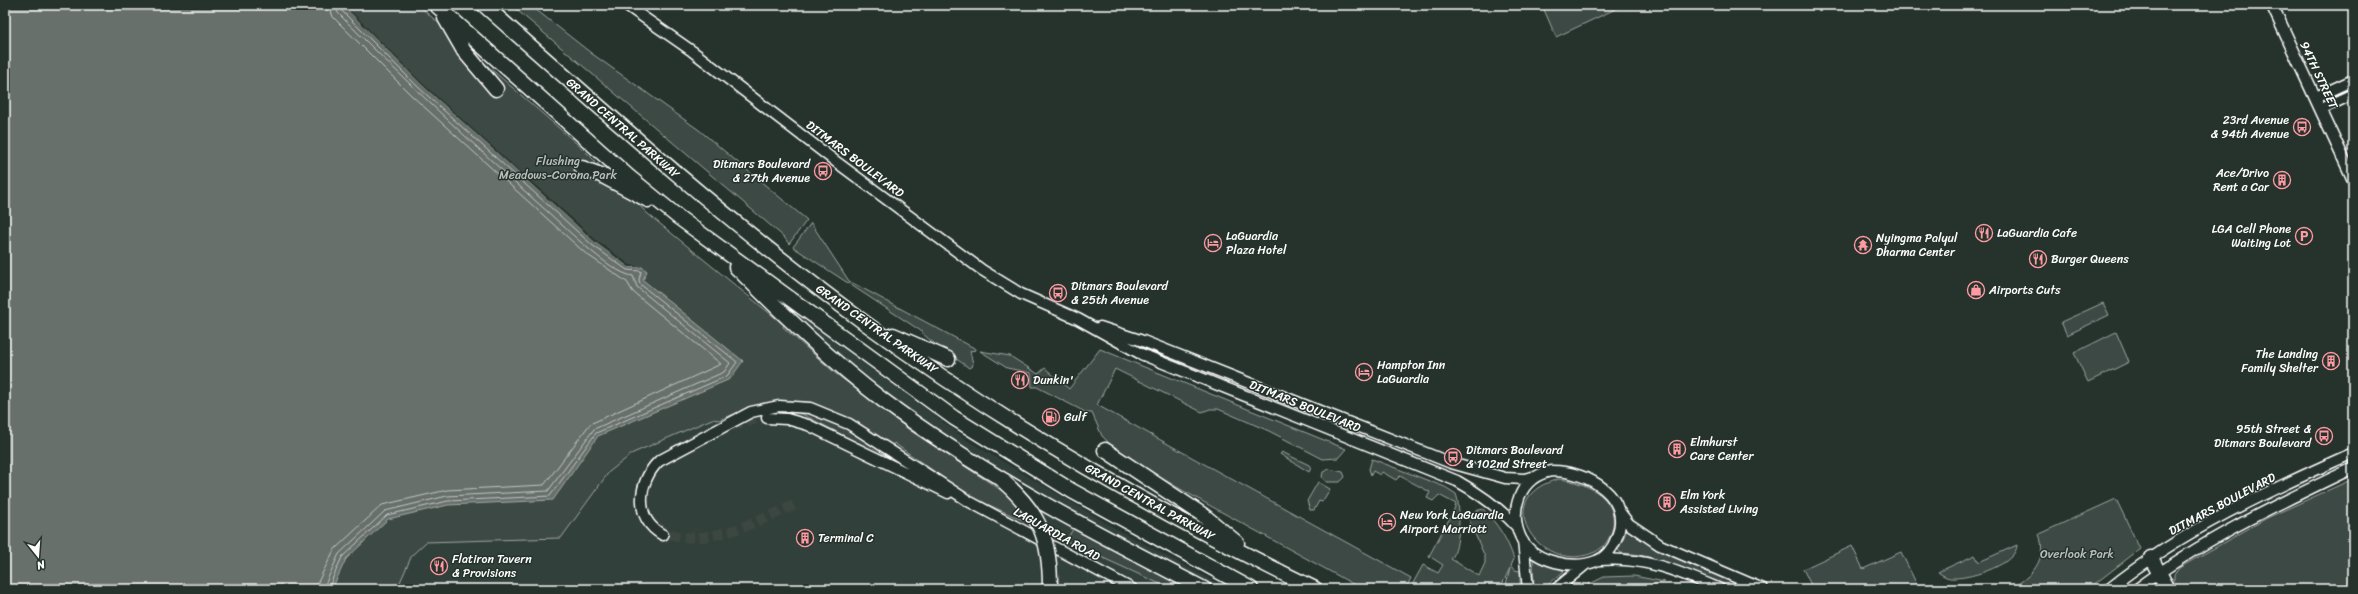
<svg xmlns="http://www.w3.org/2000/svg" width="2358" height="594" viewBox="0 0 2358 594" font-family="Sriracha,sans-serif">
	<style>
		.built { fill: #333f3a }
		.green { fill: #3e4944; stroke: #9ea4a2 }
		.water { fill: #67706c; stroke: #a4a9a7 }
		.pier { fill: #26332d }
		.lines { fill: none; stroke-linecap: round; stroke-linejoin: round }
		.shore { stroke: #c2c6c4; stroke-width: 1 }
		.tertiary-tunnel { stroke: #3c4742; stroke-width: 10; stroke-dasharray: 10 5; stroke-linecap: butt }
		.tertiary-casing { stroke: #fff; stroke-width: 13 }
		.secondary-casing { stroke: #fff; stroke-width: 14 }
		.motorway-casing { stroke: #fff; stroke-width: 17 }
		.tertiary { stroke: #26332d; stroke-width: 10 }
		.secondary { stroke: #26332d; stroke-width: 11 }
		.motorway { stroke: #26332d; stroke-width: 14 }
		.motorway-bridge-casing { stroke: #fff; stroke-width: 17; stroke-linecap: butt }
		.motorway-bridge { stroke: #26332d; stroke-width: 14 }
		.labels { text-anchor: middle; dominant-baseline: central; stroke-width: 3; stroke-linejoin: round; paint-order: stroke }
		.street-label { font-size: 12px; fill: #fff; stroke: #26332d }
		.poi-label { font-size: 12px; fill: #fff; stroke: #26332d; text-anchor: start }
		.park-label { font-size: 12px; fill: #bbbfbe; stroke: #26332d }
	</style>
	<rect width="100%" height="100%" fill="#26332d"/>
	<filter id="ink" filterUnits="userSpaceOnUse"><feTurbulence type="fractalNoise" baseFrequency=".025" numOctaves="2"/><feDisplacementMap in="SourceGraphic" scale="8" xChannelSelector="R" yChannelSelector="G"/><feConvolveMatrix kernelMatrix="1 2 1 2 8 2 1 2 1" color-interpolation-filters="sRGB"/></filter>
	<g filter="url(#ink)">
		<path class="built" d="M796,313L970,442L1115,528L1228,589H332L743,361Z"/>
		<path class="green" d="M224,5H418L584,150L648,214L784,325L783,327L835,373L911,431L1004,492L1034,507L1049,532L969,496L894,443L885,457L804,415L763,403L719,420L712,419L633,453L609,472L561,538L426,542L412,555L397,589H13Z
			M511,5H530L591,53L699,130L807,220L789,244L784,237Z
			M1542,5H1624L1556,37Z
			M811,223L849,281L976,349V350L970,351L973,364L972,367L969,368C960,361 924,338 921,331L793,247Z
			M2103,303L2109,315L2067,335L2061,322Z
			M2116,332L2129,362L2088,382L2074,353Z
			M1100,349L1346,449L1338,458L1323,459L1269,431L1218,409H1210L1202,412L1115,369L1097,405L1411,578L1407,586L1414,589H1362L1207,504L1122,456L1102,436L1092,413H1087L1037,387H1032L1031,373L1007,368L980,351L1010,356L1038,374L1045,368L1069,389Z
			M1282,452L1309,465L1311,468L1309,472L1280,454Z
			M1372,459L1445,487L1456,494C1461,506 1460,550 1451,559L1479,576L1485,563V557L1469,520L1475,511L1483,509C1498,525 1507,538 1514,559L1511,566L1514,570L1520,571V589H1505L1510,568L1500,589H1424L1412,585L1423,565L1438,573L1443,565L1429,556L1453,512L1456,504L1439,495L1433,501L1427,498L1430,492L1400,476L1396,480L1382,472L1380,475L1373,471L1371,475L1369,469Z
			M1329,469L1343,472L1345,477L1340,482H1326L1322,477L1323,472Z
			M1559,479C1588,482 1623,500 1611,534C1608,541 1602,549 1595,552C1541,577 1486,497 1559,479Z
			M2353,479V589H2174V575L2179,568L2267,518Z
			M1318,482L1330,489L1322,502L1319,501L1314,510H1310L1307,501Z
			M2116,499L2140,549L2088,589H2009C2032,577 2048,560 2039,534Z
			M1073,529L1189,589H1171L1066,541Z
			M1627,530L1667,554L1753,589C1707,589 1670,554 1621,553L1618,550Z
			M2017,545C2017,564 1972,578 1955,578C1949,579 1943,576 1938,572L1975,555L1979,562Z
			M1852,546L1863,569L1901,552L1919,589H1813L1803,569Z
			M1533,557L1564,571L1543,589H1534Z
			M1634,576L1665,582L1632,589H1579L1604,577Z"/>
		<path class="water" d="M5,5H343L421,84L595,242L629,267H642L647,271L643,280L743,361L730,379L598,436L553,500L448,505L388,519L346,559L332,589H5Z"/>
		<path class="pier" d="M343,5H345L422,83L596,240L630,265L642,267H629L595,242L421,84Z"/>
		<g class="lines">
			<path class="shore" d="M317,589L318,582L334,550L382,505L447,490L544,485L590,424L721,364L633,292L627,282L585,253L411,95L333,17L329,5
				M323,589L339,554L385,511L447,496L548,491L594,429L724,372L730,363L637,287L633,276C609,273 560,222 540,205C471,142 403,79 338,13L335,5
				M328,589L342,557L387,515L448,501L550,496L596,433L727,376L737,362L640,284L639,280L641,271L627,270L592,245L418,87L341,10L340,5"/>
			<path class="tertiary-tunnel" d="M732,426L747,421L767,418
				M657,526C691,556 762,520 796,504"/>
			<g class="tertiary-casing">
				<path id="tertiary" d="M626,5L692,51L835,161L982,270L1021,294L1078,319L1141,354L1457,481C1480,494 1499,507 1516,526
					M2316,97L2353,80
					M2321,109L2353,94
					M1100,327L1143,341L1451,463L1505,478L1524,479L1532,477
					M767,418L787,419L808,425L948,493
					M1552,471C1588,471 1634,497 1616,539C1613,548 1605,558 1596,561C1574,570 1535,562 1522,540C1507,512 1520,476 1552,471Z
					M1619,511L1629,524L1660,545L1763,589
					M663,535C633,519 638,481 659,461L751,412L779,406L810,408L849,424L970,502L1132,589
					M1523,541L1528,589
					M1600,560C1644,556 1680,572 1720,589
					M1556,589L1585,565
					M2109,589C2182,530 2268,491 2353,453
					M2137,589C2203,539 2278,504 2353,468"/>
			</g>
			<g class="secondary-casing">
				<path id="secondary" d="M2272,5L2353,179"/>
			</g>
			<g class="motorway-casing">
				<path id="motorway" d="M436,5L629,177L678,217L954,418L1072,491L1251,589
					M484,5C608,115 731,225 865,323C1006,425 1158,513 1315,589
					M445,18L464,51L496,89
					M582,168L601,175L648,200
					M736,267C783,314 831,361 884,401C983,475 1094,532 1204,589
					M893,335L948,359
					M1105,450L1203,515L1237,543
					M2151,558L2168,589"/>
			</g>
			<use href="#tertiary" class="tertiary"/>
			<use href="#secondary" class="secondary"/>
			<use href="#motorway" class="motorway"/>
			<g class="motorway-bridge-casing">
				<path id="motorway-bridge" d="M1004,482C1040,514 1050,539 1050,587"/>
			</g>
			<use href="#motorway-bridge" class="motorway-bridge"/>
		</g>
	</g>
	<defs>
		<g id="bus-ring" transform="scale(0.9)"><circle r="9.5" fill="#26332d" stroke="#ff9aa2" stroke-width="1.5"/><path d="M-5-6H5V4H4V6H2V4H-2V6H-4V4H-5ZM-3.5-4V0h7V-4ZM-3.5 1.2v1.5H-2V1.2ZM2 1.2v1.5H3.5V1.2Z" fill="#ff9aa2"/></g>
		<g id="building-ring" transform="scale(0.9)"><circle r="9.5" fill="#26332d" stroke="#ff9aa2" stroke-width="1.5"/><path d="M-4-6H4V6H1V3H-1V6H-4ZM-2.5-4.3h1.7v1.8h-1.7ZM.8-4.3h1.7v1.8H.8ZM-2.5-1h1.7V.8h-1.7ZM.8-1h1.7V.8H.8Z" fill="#ff9aa2"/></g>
		<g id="restaurant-ring" transform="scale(0.9)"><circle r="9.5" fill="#26332d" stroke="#ff9aa2" stroke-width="1.5"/><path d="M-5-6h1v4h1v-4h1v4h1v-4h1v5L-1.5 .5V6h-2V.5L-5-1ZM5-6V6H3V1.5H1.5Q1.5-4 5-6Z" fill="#ff9aa2"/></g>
		<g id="parking-ring" transform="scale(0.9)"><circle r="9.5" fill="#26332d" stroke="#ff9aa2" stroke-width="1.5"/><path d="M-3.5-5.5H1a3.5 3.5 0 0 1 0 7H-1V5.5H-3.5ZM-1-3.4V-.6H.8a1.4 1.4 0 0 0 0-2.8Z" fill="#ff9aa2"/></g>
		<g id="hotel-ring" transform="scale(0.9)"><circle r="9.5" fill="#26332d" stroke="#ff9aa2" stroke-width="1.5"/><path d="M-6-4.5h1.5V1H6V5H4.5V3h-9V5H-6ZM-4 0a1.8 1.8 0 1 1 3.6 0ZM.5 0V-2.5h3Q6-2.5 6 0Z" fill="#ff9aa2"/></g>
		<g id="temple-ring" transform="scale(0.9)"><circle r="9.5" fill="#26332d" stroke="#ff9aa2" stroke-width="1.5"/><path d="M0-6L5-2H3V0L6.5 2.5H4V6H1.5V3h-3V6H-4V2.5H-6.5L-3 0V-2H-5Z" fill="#ff9aa2"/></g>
		<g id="shop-ring" transform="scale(0.9)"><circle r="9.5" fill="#26332d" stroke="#ff9aa2" stroke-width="1.5"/><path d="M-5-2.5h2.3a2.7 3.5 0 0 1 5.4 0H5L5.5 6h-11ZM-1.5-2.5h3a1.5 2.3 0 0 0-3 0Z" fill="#ff9aa2"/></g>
		<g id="fuel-ring" transform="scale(0.9)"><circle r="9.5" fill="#26332d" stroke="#ff9aa2" stroke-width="1.5"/><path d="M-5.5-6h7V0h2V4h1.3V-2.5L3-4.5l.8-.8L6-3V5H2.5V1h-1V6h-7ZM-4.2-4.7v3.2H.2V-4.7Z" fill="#ff9aa2"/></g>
	</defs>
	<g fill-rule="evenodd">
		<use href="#bus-ring" x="2302" y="127"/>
		<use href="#bus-ring" x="823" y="171"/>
		<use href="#building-ring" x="2282" y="180"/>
		<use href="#restaurant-ring" x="1984" y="233"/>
		<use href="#parking-ring" x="2304" y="236"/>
		<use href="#hotel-ring" x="1213" y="243"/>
		<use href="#temple-ring" x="1863" y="245"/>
		<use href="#restaurant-ring" x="2038" y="259"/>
		<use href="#shop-ring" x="1976" y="290"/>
		<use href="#bus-ring" x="1058" y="293"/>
		<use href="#building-ring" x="2331" y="361"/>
		<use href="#hotel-ring" x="1364" y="372"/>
		<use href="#restaurant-ring" x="1020" y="380"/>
		<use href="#fuel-ring" x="1051" y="417"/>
		<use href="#bus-ring" x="2324" y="436"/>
		<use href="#building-ring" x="1677" y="449"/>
		<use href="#bus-ring" x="1453" y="457"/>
		<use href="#building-ring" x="1667" y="502"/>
		<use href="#hotel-ring" x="1387" y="522"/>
		<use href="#building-ring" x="805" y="538"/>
		<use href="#restaurant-ring" x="439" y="566"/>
	</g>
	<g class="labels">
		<g class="street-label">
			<text transform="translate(2319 75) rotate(65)">94TH STREET</text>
			<text transform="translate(623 128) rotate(41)">GRAND CENTRAL PARKWAY</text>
			<text transform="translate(855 159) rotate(37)">DITMARS BOULEVARD</text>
			<text transform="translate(877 329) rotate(35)">GRAND CENTRAL PARKWAY</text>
			<text transform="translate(1305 406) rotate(22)">DITMARS BOULEVARD</text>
			<text transform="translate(1150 502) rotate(29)">GRAND CENTRAL PARKWAY</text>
			<text transform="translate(2222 504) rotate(-28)">DITMARS BOULEVARD</text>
			<text transform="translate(1057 534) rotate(29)">LAGUARDIA ROAD</text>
		</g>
		<g class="poi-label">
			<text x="2289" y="120" text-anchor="end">23rd Avenue<tspan x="2289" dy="14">&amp; 94th Avenue</tspan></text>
			<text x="810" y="164" text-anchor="end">Ditmars Boulevard<tspan x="810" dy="14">&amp; 27th Avenue</tspan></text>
			<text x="2269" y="173" text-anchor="end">Ace/Drivo<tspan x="2269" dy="14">Rent a Car</tspan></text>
			<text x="2291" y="229" text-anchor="end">LGA Cell Phone<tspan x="2291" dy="14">Waiting Lot</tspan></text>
			<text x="1997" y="233">LaGuardia Cafe</text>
			<text x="1226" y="236">LaGuardia<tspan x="1226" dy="14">Plaza Hotel</tspan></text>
			<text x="1876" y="238">Nyingma Palyul<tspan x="1876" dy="14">Dharma Center</tspan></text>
			<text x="2051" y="259">Burger Queens</text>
			<text x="1071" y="286">Ditmars Boulevard<tspan x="1071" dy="14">&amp; 25th Avenue</tspan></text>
			<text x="1989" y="290">Airports Cuts</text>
			<text x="2318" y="354" text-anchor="end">The Landing<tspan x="2318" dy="14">Family Shelter</tspan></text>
			<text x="1377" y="365">Hampton Inn<tspan x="1377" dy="14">LaGuardia</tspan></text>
			<text x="1033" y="380">Dunkin'</text>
			<text x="1064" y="417">Gulf</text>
			<text x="2311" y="429" text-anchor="end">95th Street &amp;<tspan x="2311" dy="14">Ditmars Boulevard</tspan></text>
			<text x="1690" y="442">Elmhurst<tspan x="1690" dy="14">Care Center</tspan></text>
			<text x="1466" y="450">Ditmars Boulevard<tspan x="1466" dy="14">&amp; 102nd Street</tspan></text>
			<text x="1680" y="495">Elm York<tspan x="1680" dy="14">Assisted Living</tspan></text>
			<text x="1400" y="515">New York LaGuardia<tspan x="1400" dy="14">Airport Marriott</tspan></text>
			<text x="818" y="538">Terminal C</text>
			<text x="452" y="559">Flatiron Tavern<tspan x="452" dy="14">&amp; Provisions</tspan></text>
		</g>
		<g class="park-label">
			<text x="558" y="161">Flushing<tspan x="558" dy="14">Meadows-Corona Park</tspan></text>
			<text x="2077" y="554">Overlook Park</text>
		</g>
	</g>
	<rect width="2358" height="594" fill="none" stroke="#26332d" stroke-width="20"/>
	<rect x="10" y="10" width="2338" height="574" fill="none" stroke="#fff" stroke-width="1.5" filter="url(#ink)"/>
	<g transform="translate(38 556) rotate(163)" stroke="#26332d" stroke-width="3" paint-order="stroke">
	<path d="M0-3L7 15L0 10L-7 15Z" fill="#ffffff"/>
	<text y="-6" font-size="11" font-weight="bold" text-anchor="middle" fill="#ffffff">N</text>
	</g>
</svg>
